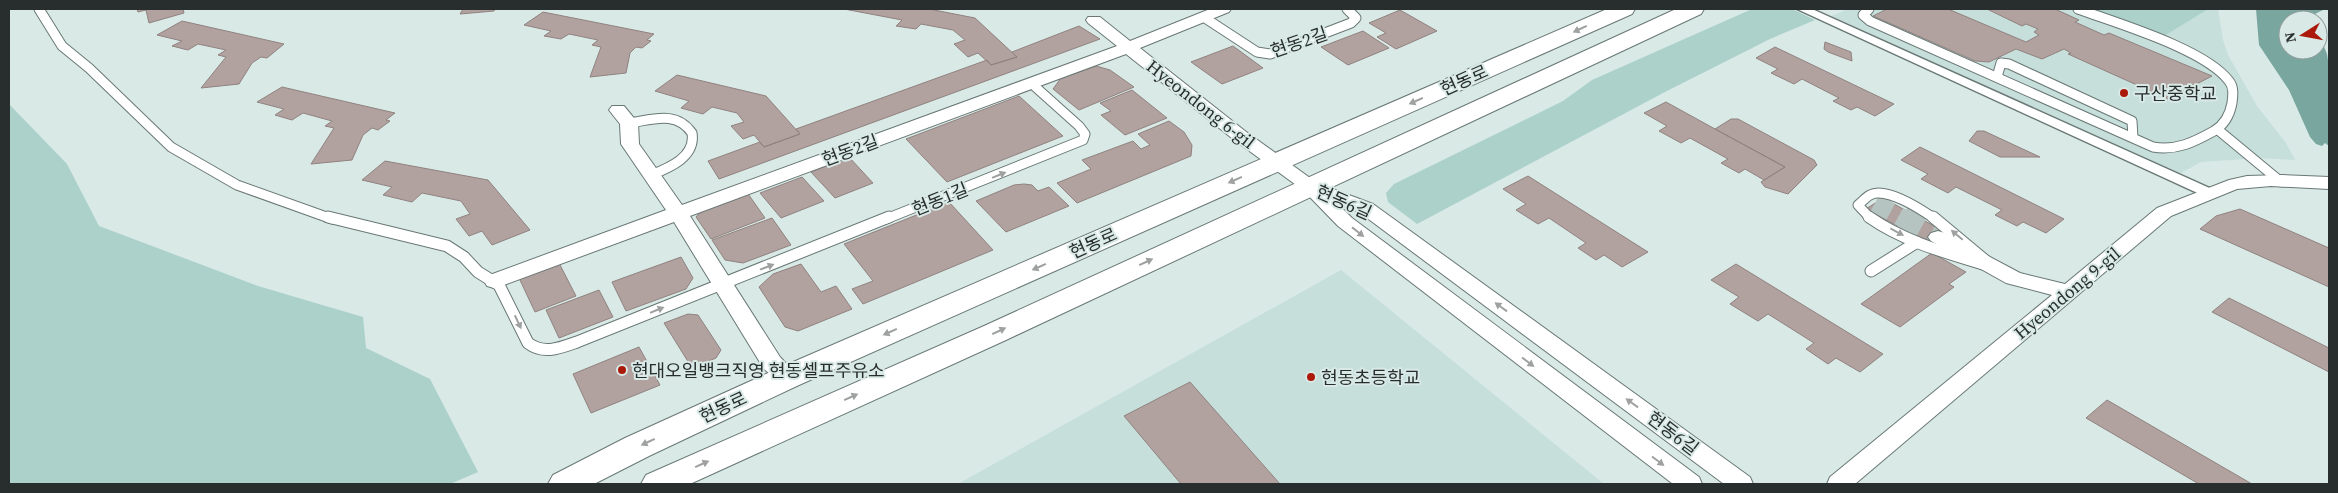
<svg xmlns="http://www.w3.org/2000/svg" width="2338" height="493" viewBox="0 0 2338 493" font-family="'Source Serif 4','Noto Sans KR',serif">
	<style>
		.built { fill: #c6dfdb }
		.green { fill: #acd1cb }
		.water { fill: #79a69f }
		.building { fill: #b1a29f; stroke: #908280 }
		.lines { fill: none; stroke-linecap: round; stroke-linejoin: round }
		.minor-tunnel-far1 { stroke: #b5c4c1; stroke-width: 18; stroke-dasharray: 18 9; stroke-linecap: butt }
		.minor-tunnel { stroke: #b5c4c1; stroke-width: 22; stroke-dasharray: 22 11; stroke-linecap: butt }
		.service-far1-casing { stroke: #697875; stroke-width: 11 }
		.service-casing { stroke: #697875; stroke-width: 13 }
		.pedestrian-casing { stroke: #697875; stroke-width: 3 }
		.minor-casing { stroke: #697875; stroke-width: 2 }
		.secondary-casing { stroke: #697875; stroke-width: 2 }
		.service-far1 { stroke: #fff; stroke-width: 9 }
		.service { stroke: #fff; stroke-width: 11 }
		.pedestrian { fill: #fff; fill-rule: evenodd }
		.minor { fill: #fff; fill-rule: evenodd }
		.secondary { fill: #fff; fill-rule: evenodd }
		.oneway { fill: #9ea1a0 }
		.poi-dot { fill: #aa190a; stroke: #d8e9e6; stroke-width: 2 }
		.labels { text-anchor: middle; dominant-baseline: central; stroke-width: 4; stroke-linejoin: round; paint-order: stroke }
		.street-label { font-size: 18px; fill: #282e2d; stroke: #d8e9e6 }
		.poi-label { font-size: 18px; fill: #282e2d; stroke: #d8e9e6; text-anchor: start }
	</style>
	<rect width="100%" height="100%" fill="#d8e9e6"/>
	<path class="built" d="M1848,9H2218L2223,40L2228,55L2257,106L2286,143L2295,160L2259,158L2201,162L2179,174L1829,17Z
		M1341,270L1604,484H958Z"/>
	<path class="green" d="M1752,9H1792L1815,20L1770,39L1663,93L1417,224L1388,202L1386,193L1394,184L1563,101L1592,80Z
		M2091,9H2208L2161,38Z
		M9,104L67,164L99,226L258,286L363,317L366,348L430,379L478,472L450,484H9Z"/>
	<path class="water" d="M2256,9H2325L2315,14L2314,20H2288V50H2318V32L2327,54L2329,67V146L2325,143L2322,146L2316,144L2310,137L2289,90L2259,45Z"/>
	<path class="building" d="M137,9H183L184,13L149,23L146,10L138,12Z
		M463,9H495L494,11L460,14Z
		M844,9H929L975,18L1017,57L991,65L978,53L968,57L954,44L965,40L953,30L921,24L916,29L896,26L902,20Z
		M1887,9H1948L2026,42L2039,35L2034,32L2038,29L2026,24L2022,26L1987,9H2055L2079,20L2075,22L2104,35L2109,33L2212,76L2168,99L2068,54L2071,53L2064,49L2042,59L2016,49L1989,62L1975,61L1873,16Z
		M1400,10L1437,31L1396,49L1377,37L1386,33L1369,23Z
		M543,12L654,34L647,40L651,41L642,48L636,47L630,53L626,73L590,77L601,47L592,45L598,40L569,34L561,39L544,36L551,31L524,25Z
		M182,21L284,44L267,58L261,57L252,63L239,84L201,88L226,57L218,55L226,50L198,44L188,50L172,46L182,41L157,35Z
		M1079,26L1100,39L719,179L708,161L760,142L764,147L800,134L796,129L987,60L991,65L1017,57L1012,52Z
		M1363,31L1389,48L1348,65L1321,47Z
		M1825,42L1851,52L1852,61L1828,52L1824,49Z
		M1233,46L1263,68L1222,84L1191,62Z
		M1775,47L1894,104L1875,116L1857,107L1851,110L1833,101L1839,98L1802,79L1794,84L1771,73L1778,69L1756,58Z
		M1096,66L1110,70L1134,87L1079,110L1053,89L1061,78Z
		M677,75L766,96L800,134L764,147L754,135L743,139L731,126L744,122L737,113L712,107L703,114L681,108L689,101L655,91Z
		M282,87L395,113L386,120L390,121L378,130L372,128L363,135L352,160L311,164L334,128L325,126L332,121L303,113L292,120L275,115L284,109L257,102Z
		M1132,90L1167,118L1125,135L1101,115L1111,111L1100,103Z
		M1019,96L1063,136L947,182L906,139Z
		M1666,102L1715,129L1785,167L1764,180L1745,169L1739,173L1721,163L1728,159L1690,138L1681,143L1659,131L1667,126L1644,113Z
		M1731,119H1738L1814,160L1817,165L1788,194L1765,187L1761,182L1785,167L1715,129Z
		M1169,121L1184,132L1192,145L1191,156L1077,203L1057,183L1091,169L1082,160L1133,141L1141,149L1150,145L1138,134Z
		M1977,131H1984L2040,157H2000L1969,141Z
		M1920,147L2064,219L2046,233L2023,222L2017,226L1995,215L2002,210L1956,187L1948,193L1921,179L1928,174L1901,160Z
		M849,157L873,183L835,198L811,172Z
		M385,161L488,180L530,230L492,245L482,231L469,236L456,219L470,214L461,201L422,193L412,202L383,195L392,187L362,180Z
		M1528,176L1648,252L1622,267L1604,255L1596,260L1578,248L1586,243L1549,218L1538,224L1516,210L1526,204L1503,189Z
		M802,177L824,201L781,218L760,193Z
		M1024,184L1032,185L1038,191L1049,187L1069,206L1006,232L976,201L1014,185Z
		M746,191L765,218L711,239L696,217L706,205Z
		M1883,198L1945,232L1929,243L1866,209Z
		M949,202L993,250L863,304L852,289L873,281L844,244Z
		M2240,209L2329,248V287L2200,229L2216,216Z
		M772,218L791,245L743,263L725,260L712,240Z
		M1932,253L1966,272L1949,284L1954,287L1900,327L1861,304Z
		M681,257L693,278L686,289L626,311L612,282Z
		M559,263L576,296L535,312L519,278Z
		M801,264L821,292L836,286L852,309L798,331L785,327L759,287L773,274Z
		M1736,264L1883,354L1860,372L1836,358L1828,364L1806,349L1814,343L1768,314L1758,321L1730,304L1739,297L1711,280Z
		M599,290L613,317L559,338L546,310Z
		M2229,298L2329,348V372L2212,312Z
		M688,314L698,315L721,350L716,358L692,368L664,323Z
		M639,347L660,385L591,413L573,374Z
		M1190,382L1280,484H1181L1124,416Z
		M2107,400L2252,484H2199L2086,418Z"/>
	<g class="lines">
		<path class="minor-tunnel-far1" d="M1875,203L1904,219"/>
		<path class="minor-tunnel" d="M1902,217L1938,237"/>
		<g class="service-far1-casing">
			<path id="service-far1" d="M39,9L62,46L89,68L171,147L237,185L332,219
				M1869,9L1863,15L1870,21L2153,147C2177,151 2194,142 2214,131C2224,125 2230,114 2232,103C2233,95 2234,87 2229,81C2205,49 2116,23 2078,9
				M1205,18L1257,52L1270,54L1351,23L1356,18L1347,9
				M1997,77L2001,63L2009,64L2132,121L2133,138
				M629,123C652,120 676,110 692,133C696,157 669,168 651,175
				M2217,129L2281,182
				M886,219L1083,140L1085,134L1079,126L1031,83
				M1871,219L1858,205C1862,202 1866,197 1870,195C1886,186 1922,210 1935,219"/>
		</g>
		<g class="service-casing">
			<path id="service" d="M328,217L447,246L464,257L478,272L499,285L528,343C544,355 560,348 577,342L889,217
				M1869,217C1906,243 1951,254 1993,267L1933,217
				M1871,271L1917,242"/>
		</g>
		<g class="pedestrian-casing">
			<path id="pedestrian" d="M1797,9H1812L2214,190L2216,193L2209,197L2204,196Z"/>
		</g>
		<g class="minor-casing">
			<path id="minor" d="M1210,9H1231L1229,12L1140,48L1245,131L1317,183L1373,204L1750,477L1753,484H1724L1359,212L1338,204L1352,218L1699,477L1702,484H1673L1338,226L1303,190L1233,139L1126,54L690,216L780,357L799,377L796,383C781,387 775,378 764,369L674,222L501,286L494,288L487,286L484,281L487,276L666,210L621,144L620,124L609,110L612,106H624L638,123L639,144L682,205L1117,46L1088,23L1086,20L1088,17H1100L1130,41Z
				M2282,175L2329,177V189L2271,186L2237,189L2171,216L1855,484H1827L1830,477L2052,295L2006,283L1931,241L1928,237L1931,233L1938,231L1945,233L2020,273L2065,284L2157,208L2229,180L2247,176Z"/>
		</g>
		<g class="secondary-casing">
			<path id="secondary" d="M1607,9H1635L1632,14L799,385L649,456L594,484H548L553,475L625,438L777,369Z
				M1676,9H1704L1701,14L1006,340L690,484H641L646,475L984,326Z"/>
		</g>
		<use href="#service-far1" class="service-far1"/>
		<use href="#service" class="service"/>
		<use href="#pedestrian" class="pedestrian"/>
		<use href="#minor" class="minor"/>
		<use href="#secondary" class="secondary"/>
	</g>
	<defs><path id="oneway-solid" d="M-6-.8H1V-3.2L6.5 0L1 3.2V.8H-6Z" transform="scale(1.25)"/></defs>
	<g class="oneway">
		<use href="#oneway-solid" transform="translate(1580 29) rotate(155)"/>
		<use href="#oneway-solid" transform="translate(1416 101) rotate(156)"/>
		<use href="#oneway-solid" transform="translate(999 175) rotate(-22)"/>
		<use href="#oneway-solid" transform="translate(1235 180) rotate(156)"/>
		<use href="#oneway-solid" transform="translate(1358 232) rotate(38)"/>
		<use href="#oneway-solid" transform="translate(1897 232) rotate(28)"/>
		<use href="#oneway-solid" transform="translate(1957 235) rotate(-140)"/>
		<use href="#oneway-solid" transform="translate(1146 262) rotate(-25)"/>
		<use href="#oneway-solid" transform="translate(767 267) rotate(-21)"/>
		<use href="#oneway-solid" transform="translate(1039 267) rotate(156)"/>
		<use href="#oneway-solid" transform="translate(1501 307) rotate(-144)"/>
		<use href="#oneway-solid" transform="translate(657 310) rotate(-22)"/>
		<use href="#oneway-solid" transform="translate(518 322) rotate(65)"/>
		<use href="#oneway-solid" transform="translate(999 331) rotate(-25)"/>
		<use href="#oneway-solid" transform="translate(890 332) rotate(156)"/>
		<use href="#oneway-solid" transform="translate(1528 362) rotate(37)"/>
		<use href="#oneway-solid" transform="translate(851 397) rotate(-24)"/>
		<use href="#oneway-solid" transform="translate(1632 403) rotate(-144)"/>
		<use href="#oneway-solid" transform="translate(648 442) rotate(155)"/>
		<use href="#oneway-solid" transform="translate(1658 461) rotate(37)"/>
		<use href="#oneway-solid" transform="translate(702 464) rotate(-24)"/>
	</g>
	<g class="poi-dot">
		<circle cx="2124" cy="93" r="5"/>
		<circle cx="622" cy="370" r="5"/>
		<circle cx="1311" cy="377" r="5"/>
	</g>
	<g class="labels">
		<g class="street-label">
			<text transform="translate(1299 42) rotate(-19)">현동2길</text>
			<text transform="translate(1464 80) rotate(-24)">현동로</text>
			<text transform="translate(1201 104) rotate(38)">Hyeondong 6-gil</text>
			<text transform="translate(850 150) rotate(-20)">현동2길</text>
			<text transform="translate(940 199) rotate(-22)">현동1길</text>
			<text transform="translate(1344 202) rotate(24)">현동6길</text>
			<text transform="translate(1093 243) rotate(-24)">현동로</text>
			<text transform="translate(2067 293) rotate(-40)">Hyeondong 9-gil</text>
			<text transform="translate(723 407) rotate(-25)">현동로</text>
			<text transform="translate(1673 433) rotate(37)">현동6길</text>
		</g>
		<g class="poi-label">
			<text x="2134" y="93">구산중학교</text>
			<text x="632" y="370">현대오일뱅크직영 현동셀프주유소</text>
			<text x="1321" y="377">현동초등학교</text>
		</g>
	</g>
	<rect width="2338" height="493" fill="none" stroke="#282e2d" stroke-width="20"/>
	<g transform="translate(2303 35) rotate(259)"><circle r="24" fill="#d8e9e6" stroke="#929e9c"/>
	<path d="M0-4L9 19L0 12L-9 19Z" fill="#aa190a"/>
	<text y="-8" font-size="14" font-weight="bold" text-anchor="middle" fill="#282e2d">N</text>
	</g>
</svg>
